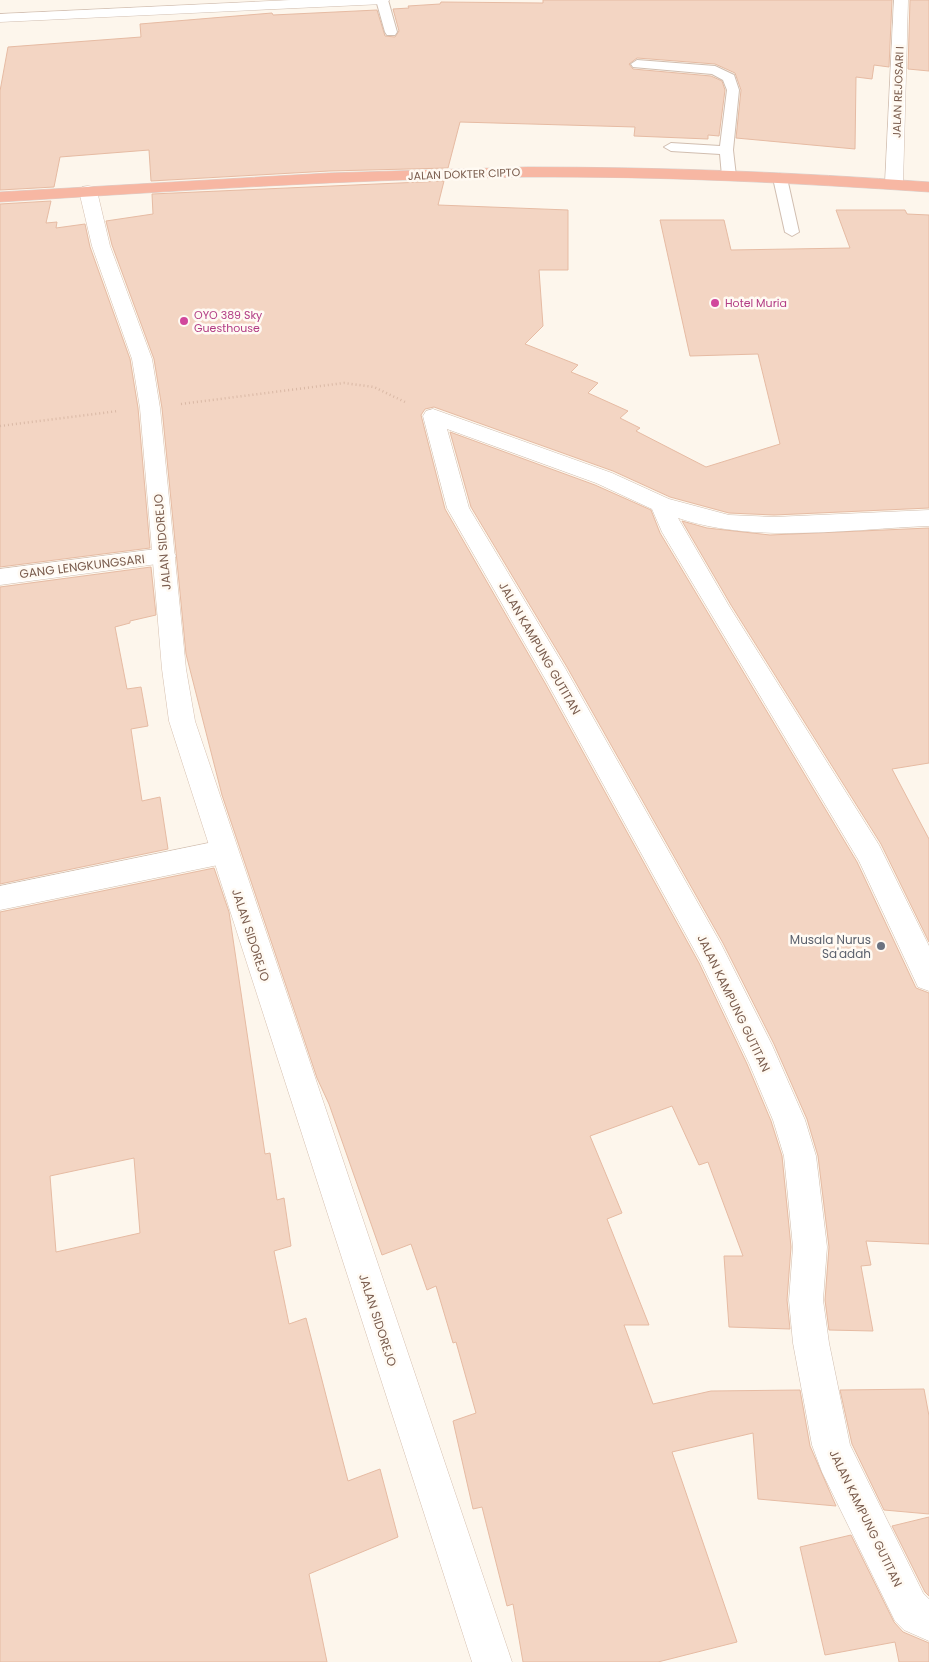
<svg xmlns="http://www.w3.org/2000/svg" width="929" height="1662" viewBox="0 0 929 1662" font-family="Poppins,sans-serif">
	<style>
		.building { fill: #f3d5c3; stroke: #e6bba3; fill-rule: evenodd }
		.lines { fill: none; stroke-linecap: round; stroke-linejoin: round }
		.lane-casing { stroke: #d1beb0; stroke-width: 2 }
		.street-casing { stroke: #d1beb0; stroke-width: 1 }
		.secondary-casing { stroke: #d6c0b0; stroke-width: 1 }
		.highway-casing { stroke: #dad1cd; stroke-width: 1 }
		.path { stroke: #d9b8a5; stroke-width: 2.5; stroke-dasharray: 1 3; stroke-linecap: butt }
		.lane { fill: #fff; fill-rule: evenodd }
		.street { fill: #fff; fill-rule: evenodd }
		.secondary { fill: #fff; fill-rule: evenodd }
		.highway { fill: #f7b7a3; fill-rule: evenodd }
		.hotel-dot { fill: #d1479c; stroke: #fffaf3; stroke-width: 2 }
		.worship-dot { fill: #6b7280; stroke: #fffaf3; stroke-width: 2 }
		.labels { text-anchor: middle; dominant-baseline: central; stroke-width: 5; stroke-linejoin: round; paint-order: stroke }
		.far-street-label { font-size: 11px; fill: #7a5c4d; stroke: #fffaf3 }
		.far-hotel-label { font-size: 11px; fill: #b23c85; stroke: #fffaf3; text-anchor: start }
		.street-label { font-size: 12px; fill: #7a5c4d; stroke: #fffaf3 }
		.worship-label { font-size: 12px; fill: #5b616d; stroke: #fffaf3; text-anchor: end }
	</style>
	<rect width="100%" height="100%" fill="#fdf6ec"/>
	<path class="building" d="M543,0H892L889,67L874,65L872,79L856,77L855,149L736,138L741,90L735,73L715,64L637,58L629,64L633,69L711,76L722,81L725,90L719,136L708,135V139L634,136L635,127L460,122L448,168L329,171L151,181L149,150L60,157L54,187L0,190V91L8,47L141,37L140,24L272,13L273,15L377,10L385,36L395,37L399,31L393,9L409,8L408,6L440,4L441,2L543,3Z
		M910,0H929V71L908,69Z
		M444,181L438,205L568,210V270H539L543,326L525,344L578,365L571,372L598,383L588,393L628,411L620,418L640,428L636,431L706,467L780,444L758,354L690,356L660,220H724L731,250L850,248L836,210H905L907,214L929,215V508L774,515L729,513L670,497L613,471L434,407L425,409L421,415L445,509L545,683L699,963L747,1064L771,1121L782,1156L791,1247L787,1300L790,1329L729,1327L724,1256H743L708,1162L699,1165L672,1106L590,1136L622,1213L607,1219L649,1325H624L653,1404L711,1391L800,1390L810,1446L836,1506L758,1499L753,1433L672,1452L737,1642L658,1662H523L513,1604L507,1606L482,1507L473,1509L453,1421L476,1413L456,1342L453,1343L436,1286L427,1290L411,1244L382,1255L329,1104L317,1078L222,795L186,654L162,408L154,359L112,245L106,221L153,214L152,194Z
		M51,201L46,223L57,222L56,228L85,224L90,247L130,359L138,408L150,548L0,567V204Z
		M450,432L595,485L651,510L660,533L857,862L916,988L929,993V1244L866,1241L871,1265L861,1266L873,1331L829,1330L825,1300L829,1247L818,1156L807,1119L774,1044L723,943L567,667L471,507Z
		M682,521L707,528L770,535L929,528V763L892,769L929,839V942L881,844L731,605Z
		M151,567L156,615L130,621V623L115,627L127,689L141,687L148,726L131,729L142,801L160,797L168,849L0,884V587Z
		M214,868L229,912L265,1154L270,1153L277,1200L284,1198L291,1246L274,1251L289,1324L306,1318L348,1481L380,1469L398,1537L309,1574L327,1662H0V912ZM134,1158L140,1233L56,1252L50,1176Z
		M924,1389L929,1416V1514L884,1510L852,1444L840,1390Z
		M929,1517V1596L925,1592L892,1526Z
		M851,1535L894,1622L903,1632L929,1643V1662H899L895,1642L825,1655L800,1547Z"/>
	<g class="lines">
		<g class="lane-casing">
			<path id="lane" d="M376,0H388L397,32L395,35H387L385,32Z
				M637,60L715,66L734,75L739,90L733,150L736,176L734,179H724L722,176L720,154L671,151L664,147L671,143L720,146L727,90L723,80L712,74L633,67L631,64Z
				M780,174L787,178L799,232L792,236L785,232L773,178Z"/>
		</g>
		<g class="street-casing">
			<path id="street" d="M291,0H390L383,4L0,22V14Z
				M894,0H908L903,184L900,188H888L885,184Z
				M433,409L612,473L669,499L729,515L774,517L929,510V526C849,529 755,544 678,518L729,606L879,845L929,946V991L918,987L859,861L662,532L652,509L596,483L447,429L469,508L565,668L721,944L772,1045L805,1120L816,1156L827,1247L823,1300L829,1343L850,1445L923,1593L929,1599V1641L904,1630L895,1621L822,1472L812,1445L793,1343L789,1300L793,1247L784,1156L773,1120L749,1063L701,962L547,682L447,508L423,416L426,411Z
				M164,548L172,550L176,556L172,562L0,585V569Z
				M223,840L233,844L237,852L233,860L223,864L0,910V886Z"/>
		</g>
		<g class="secondary-casing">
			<path id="secondary" d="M88,186L94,187L97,191L110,246L152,359L160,408L186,669L195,721L512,1662H472L169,721L162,669L140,408L132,359L92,246L79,191L82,187Z"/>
		</g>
		<g class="highway-casing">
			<path id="highway" d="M527,167C661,167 795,172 929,182V192C795,183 661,176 527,177C351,179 176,191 0,202V192L329,173Z"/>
		</g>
		<path class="path" d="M181,404L344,383L374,387L405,402
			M0,426L118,411"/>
		<use href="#lane" class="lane"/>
		<use href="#street" class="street"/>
		<use href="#secondary" class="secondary"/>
		<use href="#highway" class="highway"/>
	</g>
	<g class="hotel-dot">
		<circle cx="715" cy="303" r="5"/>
		<circle cx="184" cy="321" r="5"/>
	</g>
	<circle class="worship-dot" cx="881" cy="946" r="5"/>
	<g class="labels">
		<g class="far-street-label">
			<text transform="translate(898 92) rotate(-88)">JALAN REJOSARI I</text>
			<text transform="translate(464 174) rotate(-2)">JALAN DOKTER CIPTO</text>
		</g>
		<g class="far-hotel-label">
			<text x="725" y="303">Hotel Muria</text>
			<text x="194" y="315">OYO 389 Sky<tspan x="194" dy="13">Guesthouse</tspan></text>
		</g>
		<g class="street-label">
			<text transform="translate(162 542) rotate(-95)">JALAN SIDOREJO</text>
			<text transform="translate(82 566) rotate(-7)">GANG LENGKUNGSARI</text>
			<text transform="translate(540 648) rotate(60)">JALAN KAMPUNG GUTITAN</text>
			<text transform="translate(251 935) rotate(72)">JALAN SIDOREJO</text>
			<text transform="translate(734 1003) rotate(64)">JALAN KAMPUNG GUTITAN</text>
			<text transform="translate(378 1320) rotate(72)">JALAN SIDOREJO</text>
			<text transform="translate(866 1518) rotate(64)">JALAN KAMPUNG GUTITAN</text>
		</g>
		<g class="worship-label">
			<text x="871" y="939">Musala Nurus<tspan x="871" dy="14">Sa'adah</tspan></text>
		</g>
	</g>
</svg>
